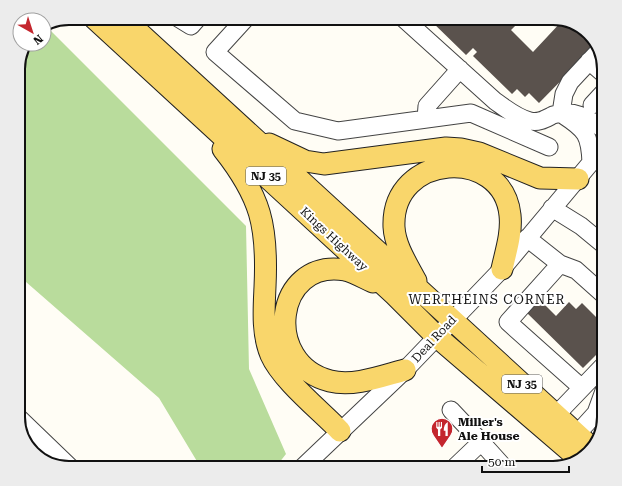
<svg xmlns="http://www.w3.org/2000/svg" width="622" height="486" viewBox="0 0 622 486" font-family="'Roboto Serif',serif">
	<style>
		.forest { fill: #b9dc9c }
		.building { fill: #5a524d }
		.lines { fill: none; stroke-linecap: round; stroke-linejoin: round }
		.minor-casing { stroke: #444; stroke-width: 19 }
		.major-casing { stroke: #222; stroke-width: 23 }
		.minor { stroke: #fff; stroke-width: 17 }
		.major { stroke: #f9d66b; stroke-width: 21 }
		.labels { text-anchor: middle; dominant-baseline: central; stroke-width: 4; stroke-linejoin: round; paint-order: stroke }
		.shield { fill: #fff; stroke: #585858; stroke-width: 1 }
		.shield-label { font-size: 11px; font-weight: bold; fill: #111 }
		.street-label { font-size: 12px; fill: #111; stroke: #fff }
		.poi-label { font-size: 12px; font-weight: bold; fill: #111; stroke: #fff; text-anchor: start }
		.neighbourhood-label { font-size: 13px; letter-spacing: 1px; fill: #111; stroke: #fff }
		.rim { fill: none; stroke: #111; stroke-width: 2 }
	</style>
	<rect width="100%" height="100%" fill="#fffdf5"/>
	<path class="forest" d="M46,26L246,226L249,369L286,454L275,468H201L159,398L18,275V65L29,44H44V27Z"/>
	<path class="building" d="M428,18H523L511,30L533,52L562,21L587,30L594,47L539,103L529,93L525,97L517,89L512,94L473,56L477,52L473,48L466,55Z
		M604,218V237L595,229Z
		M538,298L556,316L569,302L576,309L582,303L604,325V347L583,368L525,311Z"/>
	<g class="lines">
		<g class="minor-casing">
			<path id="minor" d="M178,18L191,26L198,18
				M246,18L215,52L295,121L338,131L471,113L549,147
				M403,18L495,101C505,108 517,118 530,121C539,123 545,119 553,115C573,108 589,118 604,130
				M589,61L604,74
				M592,105L604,92
				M561,113L564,94L570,82L597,53
				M563,115C586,130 590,135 591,163
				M426,119L427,106L460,69
				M552,208L581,226L604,245
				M527,238L560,264L576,270L604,295
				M560,264L508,322L582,388
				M451,410L483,444
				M556,415L604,365
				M18,417L71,468
				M577,434L596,413L604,391
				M302,468L405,370L502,269L604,147
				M454,468L476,447L483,444L501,464L500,468"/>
		</g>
		<g class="major-casing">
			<path id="major" d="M94,18L395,295L436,336L577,457
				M123,18L592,448
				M269,144L305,161L324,164L446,148L461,149L479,153L540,178L578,179
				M223,149C261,197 268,226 265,287C264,309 262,334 271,355C282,380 321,411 340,431
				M416,281C407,264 395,246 394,227C391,152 503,146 510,215C512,233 506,251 502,269
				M373,282C364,278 354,272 345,270C274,258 262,364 330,381C354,387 382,376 405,370"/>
		</g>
		<use href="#minor" class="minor"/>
		<use href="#major" class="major"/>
	</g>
	<defs>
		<g id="restaurant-pin" transform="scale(1.15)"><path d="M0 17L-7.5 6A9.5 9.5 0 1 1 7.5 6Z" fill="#c4262e" stroke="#fff"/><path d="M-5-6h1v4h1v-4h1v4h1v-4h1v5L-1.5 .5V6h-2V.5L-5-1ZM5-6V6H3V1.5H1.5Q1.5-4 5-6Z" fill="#fff"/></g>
	</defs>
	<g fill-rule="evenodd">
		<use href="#restaurant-pin" x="442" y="429"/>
	</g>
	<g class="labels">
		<g class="shield">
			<rect x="246" y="167" width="40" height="18" rx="3"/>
			<rect x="502" y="375" width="40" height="18" rx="3"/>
		</g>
		<g class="shield-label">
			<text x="266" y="176">NJ 35</text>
			<text x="522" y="384">NJ 35</text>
		</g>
		<g class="street-label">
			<text transform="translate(334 239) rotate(43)">Kings Highway</text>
			<text transform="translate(434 339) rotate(-47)">Deal Road</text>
		</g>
		<g class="poi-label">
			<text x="458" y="422">Miller's<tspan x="458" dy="14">Ale House</tspan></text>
		</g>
		<g class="neighbourhood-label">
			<text x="487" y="299">WERTHEINS CORNER</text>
		</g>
	</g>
	<path d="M0 0H622V486H0ZM69 25H553A44 44 0 0 1 597 69V417A44 44 0 0 1 553 461H69A44 44 0 0 1 25 417V69A44 44 0 0 1 69 25Z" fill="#ececec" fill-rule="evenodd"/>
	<path class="rim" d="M69 25H553A44 44 0 0 1 597 69V417A44 44 0 0 1 553 461H69A44 44 0 0 1 25 417V69A44 44 0 0 1 69 25Z"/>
	<g transform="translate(32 32) rotate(141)"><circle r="19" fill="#ffffff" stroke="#a0a0a0"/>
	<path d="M0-3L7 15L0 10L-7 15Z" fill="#c4262e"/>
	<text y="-6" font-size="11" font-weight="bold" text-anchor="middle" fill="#111111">N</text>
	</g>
	<path d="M482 466v6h87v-6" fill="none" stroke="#111111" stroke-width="2"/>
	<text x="488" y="466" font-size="12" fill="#111111" stroke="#ffffff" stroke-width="3" paint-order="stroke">50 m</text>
</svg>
